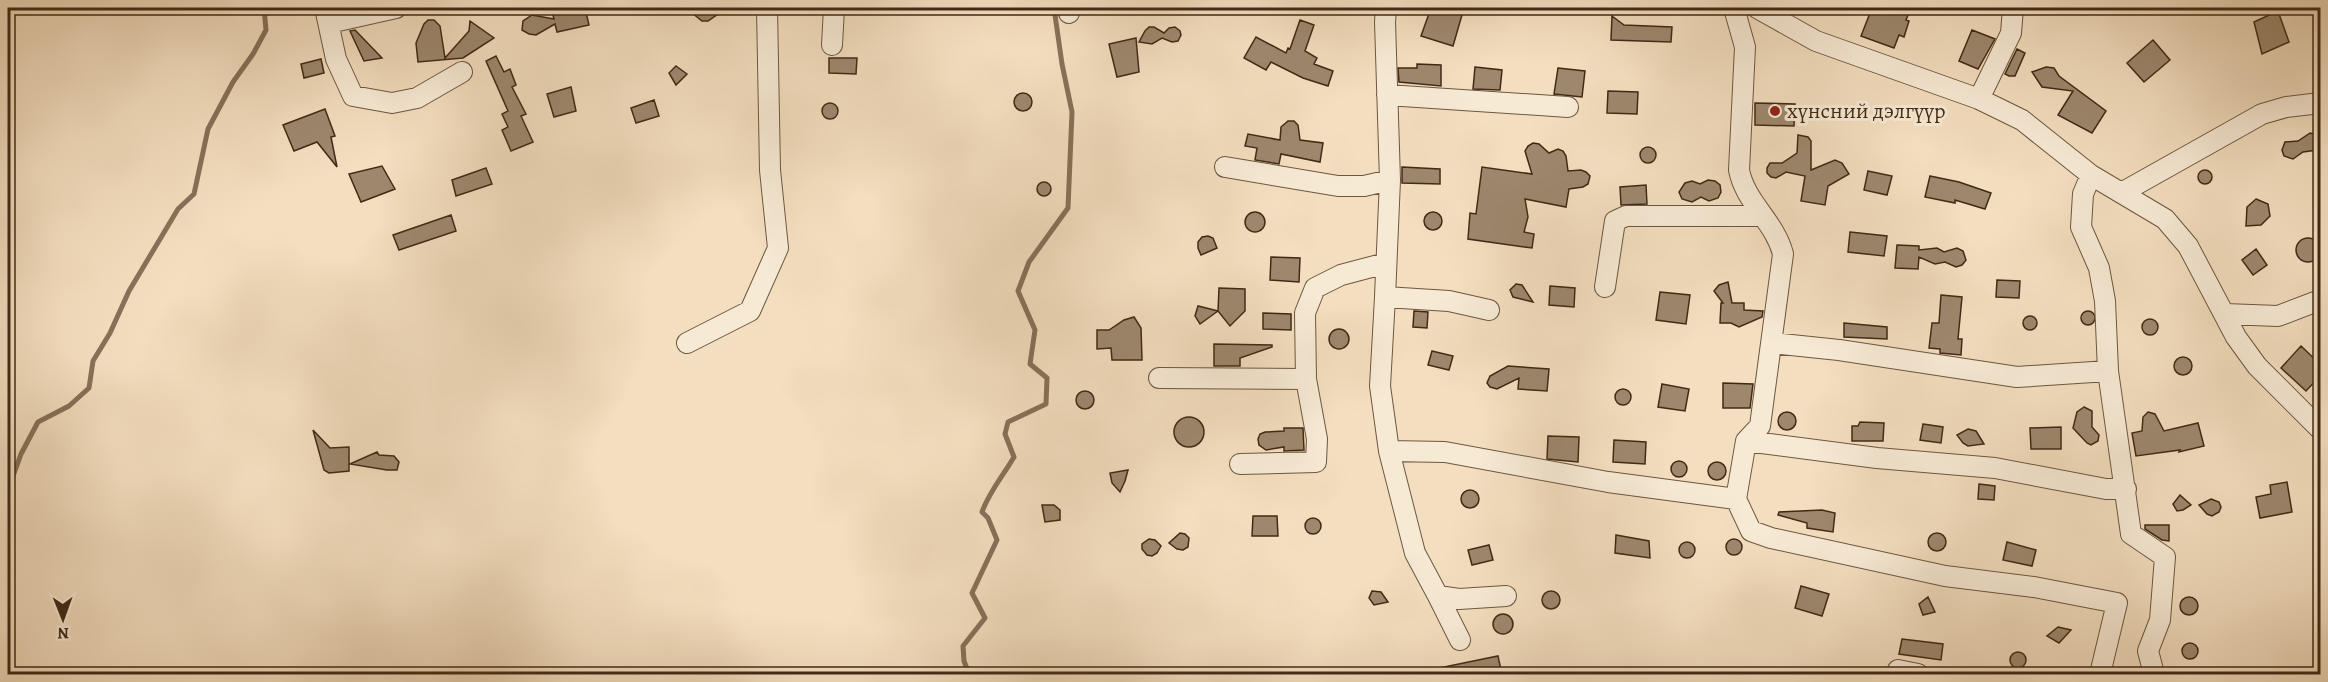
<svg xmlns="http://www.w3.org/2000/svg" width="2328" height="682" viewBox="0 0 2328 682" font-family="Alegreya,serif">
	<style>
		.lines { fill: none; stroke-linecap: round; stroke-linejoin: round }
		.stream { stroke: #877159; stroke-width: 5 }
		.building { fill: #9d886e; stroke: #402a16; stroke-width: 1.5 }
		.minor-casing { stroke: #6d5740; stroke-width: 22 }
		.minor { stroke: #f7ead5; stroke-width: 20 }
		.poi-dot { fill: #8f2418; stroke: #f7ead5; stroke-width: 2 }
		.labels { text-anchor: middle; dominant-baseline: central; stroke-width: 6; stroke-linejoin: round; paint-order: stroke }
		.poi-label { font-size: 22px; fill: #402a16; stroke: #f7ead5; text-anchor: start }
	</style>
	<rect width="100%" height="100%" fill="#f3debf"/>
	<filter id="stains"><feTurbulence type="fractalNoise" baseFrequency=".00333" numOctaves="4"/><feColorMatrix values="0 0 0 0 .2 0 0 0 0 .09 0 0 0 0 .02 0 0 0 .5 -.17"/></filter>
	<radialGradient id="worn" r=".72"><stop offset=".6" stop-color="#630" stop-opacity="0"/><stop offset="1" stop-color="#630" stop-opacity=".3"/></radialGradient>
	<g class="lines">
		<path class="stream" d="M8,490L21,454L38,422L69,406L89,388L93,361L110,333L129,291L178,209L194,194L208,129L233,82L253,54L266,30L264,8
			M969,674L964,661L963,646L985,618L972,593L997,540L988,518L982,512C989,492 1003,476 1014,457L1005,434L1008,422L1046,404L1047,378L1030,364L1035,330L1018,291L1029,262L1068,208L1072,112L1062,64L1054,8"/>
	</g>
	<path class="building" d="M551,8H585L589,25L557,32L555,24L536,35L529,34L522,30L523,21L532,15L554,19Z
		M686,8H727L708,21H702Z
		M1431,8H1464L1453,46L1421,36Z
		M1872,8H1911L1906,20L1909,21L1904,37L1899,35L1894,48L1861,36Z
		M2278,11L2289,42L2262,54L2254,22Z
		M1612,16L1624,25L1672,27L1671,42L1611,40Z
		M428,20H434L440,26L445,58L469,31L470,21L494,38L463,58L418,62L416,43L424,24Z
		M1300,20L1314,25L1305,51L1317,58L1314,64L1333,71L1328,86L1303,78L1271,62L1266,70L1244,58L1256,37L1286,53L1288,48L1290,49Z
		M1149,27H1154L1164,33L1169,28L1175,27L1180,31L1181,35L1178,41L1172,42L1162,38L1152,44L1139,42L1145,31Z
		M355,30L382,58L364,61L350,31Z
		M1972,30L1995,39L1978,69L1959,61Z
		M1136,38L1139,72L1117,77L1109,44Z
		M2153,40L2170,60L2144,82L2127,63Z
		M2017,49L2025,53L2015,76H2009L2005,74Z
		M496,56L504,72L510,69L516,85L512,87L526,114L521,116L533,142L511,151L502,130L508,127L502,114L508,111L486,61Z
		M829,58H857L856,74L829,73Z
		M321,59L324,73L304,78L301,64Z
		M1417,64L1441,65V86L1399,82L1398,68H1417Z
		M676,66L687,74L676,85L669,73Z
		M1475,67L1502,70L1500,90L1473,89Z
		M2046,67L2054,68L2059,76L2106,111L2092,133L2058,115L2073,91L2042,87L2032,72Z
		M1558,68L1585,71L1582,97L1554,94Z
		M571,87L576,111L554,117L547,94Z
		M1608,91L1638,92L1637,114L1607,113Z
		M1014 102a9 9 0 1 1 18 0a9 9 0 1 1-18 0Z
		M654,100L659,116L636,123L631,108Z
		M822 111a8 8 0 1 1 16 0a8 8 0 1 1-16 0Z
		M1755,103L1795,104L1794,126L1755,125Z
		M325,109L335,136L331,137L337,167L317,142L294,151L283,125Z
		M1288,121H1294L1298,125L1300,140L1323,143L1320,162L1281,154L1279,164L1255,160L1257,148L1245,146L1248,134L1280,140L1281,127Z
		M2310,133L2316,135L2319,139L2320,145L2317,150L2303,152L2293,159L2284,156L2282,150L2285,142L2298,141Z
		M1798,135L1808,137L1811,141V170L1835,160L1842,163L1849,174L1828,186L1825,205L1801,201L1805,176L1786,172L1776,178L1771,177L1767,173V168L1770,163H1782L1797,153Z
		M1533,143L1539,144L1549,153L1558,149L1563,151L1566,156L1568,171L1581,170L1586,172L1590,176L1588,184L1583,187L1569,189L1566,207L1525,199L1528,217L1524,232L1534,234L1532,248L1468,239L1470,213L1476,214L1482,167L1532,174L1525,151L1528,146Z
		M1640 155a8 8 0 1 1 16 0a8 8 0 1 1-16 0Z
		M382,166L395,189L361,202L349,174Z
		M1402,167L1440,169V184L1402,183Z
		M486,168L492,184L456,196L452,180Z
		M2198 177a7 7 0 1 1 14 0a7 7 0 1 1-14 0Z
		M1868,171L1892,176L1887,195L1864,190Z
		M1930,176L1959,182L1991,193L1985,209L1955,200V203L1925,197Z
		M1708,180L1715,181L1720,185L1721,192L1718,198L1709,201L1701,197L1692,202L1682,199L1679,192L1685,183L1692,181L1700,184Z
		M1037 189a7 7 0 1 1 14 0a7 7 0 1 1-14 0Z
		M1646,185L1647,204L1621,205L1620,187Z
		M2256,199L2268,204L2270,216L2261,225L2246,226L2247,207Z
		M1424 221a9 9 0 1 1 18 0a9 9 0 1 1-18 0Z
		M1245 222a10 10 0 1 1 20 0a10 10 0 1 1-20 0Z
		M451,215L456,231L399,250L393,235Z
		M1850,232L1887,236L1884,256L1848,252Z
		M1208,236L1213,238L1217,248L1201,255L1198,248V242L1202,237Z
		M2296 250a12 12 0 1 1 24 0a12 12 0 1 1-24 0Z
		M1897,245L1919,246V250L1937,248L1944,252L1957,248L1963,251L1966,260L1962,265L1956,267L1945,262L1935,264L1919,257L1918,269L1895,268Z
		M2256,249L2267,265L2253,275L2242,260Z
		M1271,257L1300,258L1299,282L1270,280Z
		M1997,280L2020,281L2019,298L1996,297Z
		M1728,282L1732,303H1744V310L1763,311L1762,317L1739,327L1731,323H1720L1721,303H1723L1714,291L1719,285Z
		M1516,284L1522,285L1533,302L1513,297L1510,290Z
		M1550,286L1575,288L1574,307L1549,305Z
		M1219,288L1245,289V311L1230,326L1218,311L1200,324L1195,316L1198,306L1218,311Z
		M1660,292L1690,295L1686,324L1656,320Z
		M1941,295L1962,297L1958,339H1962L1961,355L1940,353V349L1929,348L1932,323H1939Z
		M2081 318a7 7 0 1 1 14 0a7 7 0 1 1-14 0Z
		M1414,311L1428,312L1427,328L1413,327Z
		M1263,313L1291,314V330L1263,329Z
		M2023 323a7 7 0 1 1 14 0a7 7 0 1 1-14 0Z
		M1134,317L1141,328L1142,360H1112L1111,348L1097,349V330H1109L1124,320Z
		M2142 327a8 8 0 1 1 16 0a8 8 0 1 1-16 0Z
		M1844,323L1887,327V339L1844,337Z
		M1329 339a10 10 0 1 1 20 0a10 10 0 1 1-20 0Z
		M1214,344L1272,345V347L1240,358V366H1214Z
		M2301,346L2320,364V376L2306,391L2281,368Z
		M1432,351L1453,356L1449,370L1428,365Z
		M2174 366a9 9 0 1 1 18 0a9 9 0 1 1-18 0Z
		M1508,366L1549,369L1547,391L1518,389L1519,378L1497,389L1490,387L1487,383L1490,376Z
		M1723,383L1753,384L1750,408H1723Z
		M1662,384L1689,389L1685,411L1658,407Z
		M1615 397a8 8 0 1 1 16 0a8 8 0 1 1-16 0Z
		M1076 400a9 9 0 1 1 18 0a9 9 0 1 1-18 0Z
		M2084,407L2092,411V427L2099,435L2098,441L2091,445L2087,443L2073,428L2077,412Z
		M2148,412L2155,414L2164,431L2198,423L2204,446L2179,452L2180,450L2136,456L2132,433L2142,431L2143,417Z
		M1778 421a9 9 0 1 1 18 0a9 9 0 1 1-18 0Z
		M1174 432a15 15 0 1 1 30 0a15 15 0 1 1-30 0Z
		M1860,422L1884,423L1883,441H1852V426H1858Z
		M1923,424L1943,427L1941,443L1920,440Z
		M2061,427V449H2031L2030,428Z
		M1284,428H1303L1304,450L1284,451V447L1266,450L1259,445L1258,439L1260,434L1265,432L1284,431Z
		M1968,429L1976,431L1984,444L1968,446L1963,443L1957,435Z
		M313,430L330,448L349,447V471L329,473L324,470Z
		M1548,436L1579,437L1578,462L1547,459Z
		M1614,440L1646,442L1645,464L1613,462Z
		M377,452L379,455L394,456L399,462L397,470H387L350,464Z
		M1671 469a8 8 0 1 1 16 0a8 8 0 1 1-16 0Z
		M1708 471a9 9 0 1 1 18 0a9 9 0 1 1-18 0Z
		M1128,470L1125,481L1120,492L1112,483L1110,473Z
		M2287,482L2292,512L2260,518L2256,497L2271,494L2270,485Z
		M1979,484L1995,486L1994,500L1978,499Z
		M1461 499a9 9 0 1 1 18 0a9 9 0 1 1-18 0Z
		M2180,495L2191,505L2183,510L2177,511L2173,504Z
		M2211,499L2219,502L2221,507L2219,512L2212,516L2207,514L2199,505Z
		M1042,505H1054L1060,510V520L1045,522Z
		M1822,510L1835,513L1833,532L1807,528V523L1778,515L1779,512Z
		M1253,516H1277L1278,536H1252Z
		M1305 526a8 8 0 1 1 16 0a8 8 0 1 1-16 0Z
		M2145,525H2169V541L2162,540L2145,529Z
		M1928 542a9 9 0 1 1 18 0a9 9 0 1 1-18 0Z
		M1180,533L1185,534L1189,538L1188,547L1183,550L1177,549L1169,543Z
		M1616,535L1649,541L1650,558L1615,553Z
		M1149,539L1155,540L1161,546L1157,553L1152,556L1147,555L1142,549V544Z
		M1726 547a8 8 0 1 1 16 0a8 8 0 1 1-16 0Z
		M2007,542L2036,550L2032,566L2003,560Z
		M1679 550a8 8 0 1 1 16 0a8 8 0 1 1-16 0Z
		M1489,545L1493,560L1472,565L1468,550Z
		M1801,586L1829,594L1822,616L1795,608Z
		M1372,591L1381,592L1388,602L1374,605L1369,598Z
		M1542 600a9 9 0 1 1 18 0a9 9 0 1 1-18 0Z
		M2180 606a9 9 0 1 1 18 0a9 9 0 1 1-18 0Z
		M1928,597L1935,612L1923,615L1919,604Z
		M1493 624a10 10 0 1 1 20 0a10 10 0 1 1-20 0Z
		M2058,627L2071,630L2059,643L2047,636Z
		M1902,639L1943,644L1941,660L1899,654Z
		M2182 651a8 8 0 1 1 16 0a8 8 0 1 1-16 0Z
		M2010 660a8 8 0 1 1 16 0a8 8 0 1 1-16 0Z
		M1498,656L1502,675H1440L1439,668Z"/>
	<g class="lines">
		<g class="minor-casing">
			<path id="minor" d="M325,8L336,59L353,96L392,103L417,98L462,72
				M1068,8L1069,13
				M1386,8L1385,22L1390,180L1385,297L1449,301L1489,310
				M1734,8L1745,47L1739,170C1745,202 1775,222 1783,254L1760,426L1746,441L1736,499
				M1757,8L1816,41L1979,99L2022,120L2091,175L2165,219L2188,246L2236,337L2257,366L2320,429
				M329,23L396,8
				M832,45L834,8
				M1387,95L1568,107
				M1979,99L2011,33L2013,8
				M1225,167L1338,186H1364L1390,180
				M2091,175L2083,194L2081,227L2099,268L2105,301L2108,371L2131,534L2165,557L2160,620L2148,651L2154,674
				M2123,192L2262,114L2286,107L2320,103
				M1605,287L1615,221L1626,216H1763
				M1385,297L1380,386L1389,451L1415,553L1438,596L1459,599L1506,596
				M2225,314L2278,316L2320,300
				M687,343L750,311L778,248L770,170L767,8
				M1772,343L1839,350L2017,377L2108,371
				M1159,378L1306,379
				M1746,441L1877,458L1995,468L2106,489H2126
				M1389,451L1445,452L1608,482L1736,499L1751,531L1771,538L1945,576L2034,587L2117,603L2100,674
				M1240,464L1316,462L1317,439L1306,379L1305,313L1315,288L1341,275L1386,263
				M1438,596L1460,640
				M1898,670L1918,674"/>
		</g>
		<use href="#minor" class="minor"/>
	</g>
	<circle class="poi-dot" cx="1775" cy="111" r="6"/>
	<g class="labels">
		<g class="poi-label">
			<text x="1787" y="111">хүнсний дэлгүүр</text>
		</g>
	</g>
	<rect width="2328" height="682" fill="none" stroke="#f3debf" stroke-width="30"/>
	<rect x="9" y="9" width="2310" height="664" fill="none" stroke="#402a16" stroke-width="3"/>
	<rect x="15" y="15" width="2298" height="652" fill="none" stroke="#402a16" stroke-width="1.5"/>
	<g transform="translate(63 619) rotate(179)" stroke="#f7ead5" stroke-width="4.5" paint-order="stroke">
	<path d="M0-4.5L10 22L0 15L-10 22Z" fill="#402a16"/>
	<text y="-9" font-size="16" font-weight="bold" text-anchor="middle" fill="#402a16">N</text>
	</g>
	<rect width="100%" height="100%" filter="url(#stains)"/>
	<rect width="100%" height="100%" fill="url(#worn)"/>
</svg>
